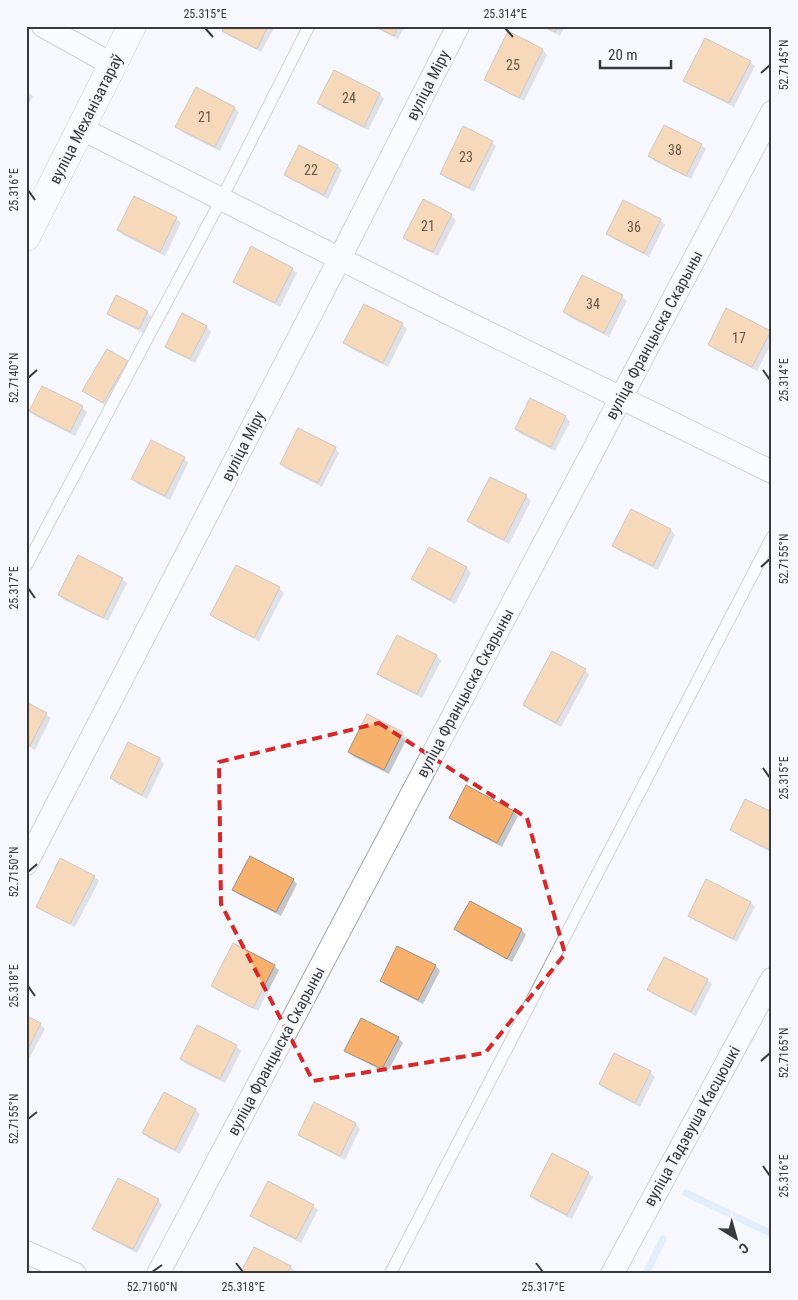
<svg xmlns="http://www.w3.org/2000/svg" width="798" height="1300" viewBox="0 0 798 1300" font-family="'Roboto Condensed',sans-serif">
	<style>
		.shadow { fill: #0003 }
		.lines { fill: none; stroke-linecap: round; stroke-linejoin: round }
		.stream { stroke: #cbe1ff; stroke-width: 7 }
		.building { fill: #f7b16c; stroke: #99918a }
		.service-casing { stroke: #a3a7b0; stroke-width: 13 }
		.minor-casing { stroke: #a3a7b0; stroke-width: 24 }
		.tertiary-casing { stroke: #a3a7b0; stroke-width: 29 }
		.service { stroke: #fff; stroke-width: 11 }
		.minor { stroke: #fff; stroke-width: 22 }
		.tertiary { stroke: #fff; stroke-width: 28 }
		.marked { fill: none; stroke: #d62828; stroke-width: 4; stroke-dasharray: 10 6; stroke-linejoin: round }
		.ticks { fill: none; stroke: #37393d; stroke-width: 2 }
		.labels { text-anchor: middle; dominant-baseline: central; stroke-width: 5; stroke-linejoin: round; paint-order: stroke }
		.number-label { font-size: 14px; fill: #675749 }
		.street-label { font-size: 16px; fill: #37393d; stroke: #f6f8fe }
		.neatline { fill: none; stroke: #37393d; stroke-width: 2 }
		.ticks-label { font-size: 12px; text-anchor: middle; fill: #37393d }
	</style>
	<rect width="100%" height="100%" fill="#f6f8fe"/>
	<path class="shadow" d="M226,26H275L261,52L228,35L224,31Z
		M372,26H405L398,39Z
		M541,26H565L560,36Z
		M508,33L543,50L547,55L524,101L490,84L485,79Z
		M750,62L755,66L734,107L690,85L685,80Z
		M334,72L380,94L384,99L368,130L323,108L319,103Z
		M196,88L235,108L239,112L220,151L182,132L177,127Z
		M26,91L33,96L26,109Z
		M492,142L496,146L474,192L446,178L441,173Z
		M701,145L706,149L691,179L654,161L650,156Z
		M299,146L338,166L342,170L328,199L290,179L285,175Z
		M623,202L661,220L665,225L649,257L612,238L607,234Z
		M451,215L456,220L438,256L409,242L405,237Z
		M176,218L181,223L165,256L123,235L118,230Z
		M292,269L297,273L280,307L239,286L235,282Z
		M622,297L627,301L609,337L569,317L564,312Z
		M147,312L152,317L143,333L113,318L109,313Z
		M182,315L207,327L211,332L195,363L171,351L166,346Z
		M402,324L407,329L388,367L350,348L345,343Z
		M770,332L772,333V342L757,371L714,349L709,344Z
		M127,362L131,367L108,407L84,391Z
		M531,400L566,417L570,422L555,451L521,434L516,429Z
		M82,407L87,412L75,436L35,416L30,411Z
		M335,448L339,453L322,487L286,469L282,464Z
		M184,458L188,463L170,500L137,484L133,479Z
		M526,496L531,501L509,544L474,526L469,521Z
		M631,511L671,530L675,535L658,570L618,550L614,545Z
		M430,548L467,568L471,573L455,604L418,584L413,579Z
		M122,579L127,583L108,621L64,600L60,595Z
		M279,588L284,593L259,641L216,619L211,615Z
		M398,636L437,656L441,661L422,698L384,679L379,674Z
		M585,670L589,675L561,727L529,710L524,705Z
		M26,704L46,714L51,718L35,750L26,745Z
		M402,733L407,738L389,774L354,757L349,752Z
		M129,744L160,759L164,764L147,799L116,783L111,778Z
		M513,812L518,816L502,847L455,822L451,818Z
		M772,813V853L736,834L731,830Z
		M94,877L99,881L75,927L42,911L38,906Z
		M293,880L297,884L281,916L238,894L234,889Z
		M470,902L522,930L526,935L512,962L460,934L455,929Z
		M751,903L755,907L737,942L694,920L689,916Z
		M398,947L436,966L440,971L423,1004L386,985L381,980Z
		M274,966L279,970L258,1011L218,991L213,986Z
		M707,980L712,984L696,1016L653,994L649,990Z
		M26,1017L40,1024L45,1029L30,1057L26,1055Z
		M198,1026L236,1046L241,1051L225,1083L186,1064L181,1059Z
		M398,1038L403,1043L387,1073L351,1055L346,1050Z
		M650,1072L655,1077L640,1107L605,1089L600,1084Z
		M164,1094L196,1110L200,1114L180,1154L148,1138L144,1133Z
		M315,1104L356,1124L360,1129L345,1160L304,1139L299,1134Z
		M588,1173L593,1177L572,1219L536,1201L532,1196Z
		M158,1200L162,1205L137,1253L98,1233L94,1229Z
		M313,1206L318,1210L301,1243L256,1220L252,1215Z
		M291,1267L295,1271L294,1274H242Z"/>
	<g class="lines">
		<path class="stream" d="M686,1193L772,1234
			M646,1274L663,1239"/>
	</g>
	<path class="building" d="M225,26H268L257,49L222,31Z
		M375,26H398L394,36Z
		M544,26H558L555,32Z
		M508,31L543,49L519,98L484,80Z
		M705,38L751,61L729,103L683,81Z
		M334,70L380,93L364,127L317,103Z
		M196,87L235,107L215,147L175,127Z
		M664,125L702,144L686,176L648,156Z
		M463,126L493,141L469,188L440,174Z
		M299,145L338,165L324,195L284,175Z
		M134,196L177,217L160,252L117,230Z
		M423,199L452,214L433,252L403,238Z
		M623,200L661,219L644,253L606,234Z
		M251,246L293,268L275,303L233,282Z
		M582,275L623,295L604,333L563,312Z
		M116,295L148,311L139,329L107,314Z
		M364,304L403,323L383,363L343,343Z
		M726,308L771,331L752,367L708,345Z
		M182,313L207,326L190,359L165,347Z
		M107,349L128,361L103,403L82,391Z
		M42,386L83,406L70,432L29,411Z
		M530,398L566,416L551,447L515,429Z
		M298,428L336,447L318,483L280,464Z
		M151,440L185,457L165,496L131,479Z
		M490,477L527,495L504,540L467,521Z
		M631,509L671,529L653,566L612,546Z
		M429,547L467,567L450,600L411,579Z
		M78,555L123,578L103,618L58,595Z
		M236,565L280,587L254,638L210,615Z
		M397,635L437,655L417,694L377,674Z
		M552,651L586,669L556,723L523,705Z
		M26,702L47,713L30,746L26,744Z
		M367,714L403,732L384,770L348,752Z
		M128,742L160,758L142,795L110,778Z
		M466,785L514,811L497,843L449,818Z
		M745,799L772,812V846L770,850L730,830Z
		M250,856L294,879L276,912L232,890Z
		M60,858L95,876L70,924L36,907Z
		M706,879L751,902L733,939L688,916Z
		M470,901L522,929L507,959L454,929Z
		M233,943L275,965L253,1008L211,986Z
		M397,946L436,965L418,1000L380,981Z
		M664,957L708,979L691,1012L647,990Z
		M26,1016L41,1023L26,1053Z
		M361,1018L399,1037L382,1069L344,1051Z
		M197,1025L237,1045L220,1079L180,1059Z
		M614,1053L651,1071L635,1103L599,1084Z
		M164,1092L196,1109L175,1150L142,1133Z
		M314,1102L356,1123L340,1156L298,1135Z
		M552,1153L589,1172L567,1215L530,1196Z
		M118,1178L159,1199L133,1249L92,1229Z
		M268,1181L314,1205L296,1239L250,1216Z
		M254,1247L291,1266L287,1274H240Z"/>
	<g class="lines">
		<g class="service-casing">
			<path id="service" d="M26,566L221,200L309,26
				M390,1274L772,537"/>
		</g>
		<g class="minor-casing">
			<path id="minor" d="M43,26L113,65
				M82,129L446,312L772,472
				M26,864L340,258L458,26
				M26,1252L75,1274
				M158,1274L772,112
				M612,1274L772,979"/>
		</g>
		<g class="tertiary-casing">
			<path id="tertiary" d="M26,237L132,26"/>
		</g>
		<use href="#service" class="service"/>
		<use href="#minor" class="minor"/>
		<use href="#tertiary" class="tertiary"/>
	</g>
	<path d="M0 0H798V1300H0ZM379,723L527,818L565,954L485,1053L313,1081L221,904L219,762Z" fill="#f6f8fe" fill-opacity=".55" fill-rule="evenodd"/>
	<path class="marked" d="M379,723L527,818L565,954L485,1053L313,1081L221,904L219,762Z"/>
	<path class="ticks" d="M205,28L213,37M505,28L513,37M761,73L770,65M28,190L35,200M763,370L770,380M28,378L37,370M761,567L770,559M28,588L35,598M763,768L770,778M28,872L37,864M28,986L35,996M761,1061L770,1053M28,1119L37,1112M763,1166L770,1176M236,1263L243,1272M536,1263L543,1272M152,1272L162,1265"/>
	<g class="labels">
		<g class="number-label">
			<text x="513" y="65">25</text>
			<text x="349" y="98">24</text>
			<text x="205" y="117">21</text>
			<text x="675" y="150">38</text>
			<text x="466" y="157">23</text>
			<text x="311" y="170">22</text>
			<text x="428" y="226">21</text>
			<text x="634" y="227">36</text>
			<text x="593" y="304">34</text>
			<text x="739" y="338">17</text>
		</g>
		<g class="street-label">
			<text transform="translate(428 85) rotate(-63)">вуліца Міру</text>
			<text transform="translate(86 119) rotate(-63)">вуліца Механізатараў</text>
			<text transform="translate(654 335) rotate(-62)">вуліца Францыска Скарыны</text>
			<text transform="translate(243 446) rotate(-63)">вуліца Міру</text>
			<text transform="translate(465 693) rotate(-62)">вуліца Францыска Скарыны</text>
			<text transform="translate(276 1051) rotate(-62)">вуліца Францыска Скарыны</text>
			<text transform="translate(692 1126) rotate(-61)">вуліца Тадэвуша Касцюшкі</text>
		</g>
	</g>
	<rect width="798" height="1300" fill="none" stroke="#f6f8fe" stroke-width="55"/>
	<g transform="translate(736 1238) rotate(143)" stroke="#f6f8fe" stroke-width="4" paint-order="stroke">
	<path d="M0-4L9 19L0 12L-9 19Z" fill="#37393d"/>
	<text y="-8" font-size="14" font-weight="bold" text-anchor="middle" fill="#37393d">С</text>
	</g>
	<path d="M600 60v8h71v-8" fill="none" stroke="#37393d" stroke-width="2.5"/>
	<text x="608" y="60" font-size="15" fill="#37393d" stroke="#f6f8fe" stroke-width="4" paint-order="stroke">20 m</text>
	<rect x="28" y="28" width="742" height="1244" class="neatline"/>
	<g class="ticks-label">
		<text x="205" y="18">25.315°E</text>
		<text x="505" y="18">25.314°E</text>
		<text transform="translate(784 65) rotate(-90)" y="4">52.7145°N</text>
		<text transform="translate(14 190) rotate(-90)" y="4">25.316°E</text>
		<text transform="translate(14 378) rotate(-90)" y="4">52.7140°N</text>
		<text transform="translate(784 380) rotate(-90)" y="4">25.314°E</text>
		<text transform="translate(784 559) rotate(-90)" y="4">52.7155°N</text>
		<text transform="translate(14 588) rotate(-90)" y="4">25.317°E</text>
		<text transform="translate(784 778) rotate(-90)" y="4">25.315°E</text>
		<text transform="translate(14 872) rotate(-90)" y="4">52.7150°N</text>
		<text transform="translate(14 986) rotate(-90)" y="4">25.318°E</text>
		<text transform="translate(784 1053) rotate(-90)" y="4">52.7165°N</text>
		<text transform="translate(14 1119) rotate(-90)" y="4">52.7155°N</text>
		<text transform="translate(784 1176) rotate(-90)" y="4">25.316°E</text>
		<text x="152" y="1291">52.7160°N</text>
		<text x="243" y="1291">25.318°E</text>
		<text x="543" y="1291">25.317°E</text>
	</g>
</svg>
